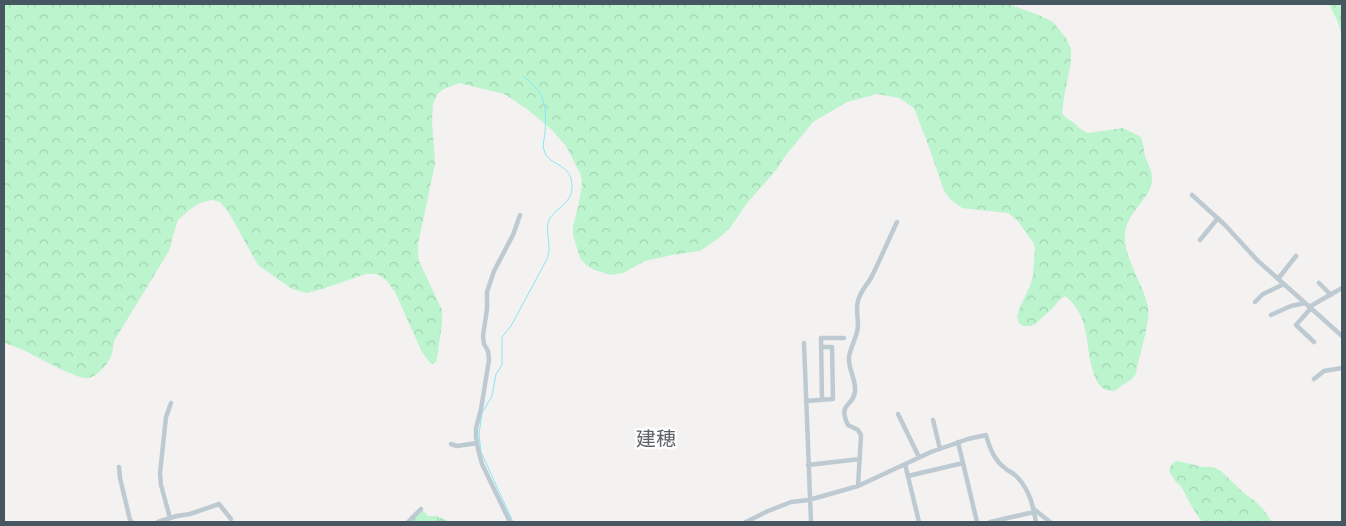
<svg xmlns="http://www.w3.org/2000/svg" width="1346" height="526" viewBox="0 0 1346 526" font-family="Karla,'Noto Sans JP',sans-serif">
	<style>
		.forest { fill: url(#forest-crowns) }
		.park { fill: url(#park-tufts) }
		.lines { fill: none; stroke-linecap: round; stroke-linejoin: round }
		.stream { stroke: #85e8f5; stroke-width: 1 }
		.minor { stroke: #becad2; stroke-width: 4.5 }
		.labels { text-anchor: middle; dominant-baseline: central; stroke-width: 4.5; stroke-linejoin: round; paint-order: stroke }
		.quarter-label { font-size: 20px; fill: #5d6267; stroke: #fff }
	</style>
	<defs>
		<pattern id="forest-crowns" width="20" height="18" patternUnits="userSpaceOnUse" patternTransform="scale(1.25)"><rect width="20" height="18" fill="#bcf4cd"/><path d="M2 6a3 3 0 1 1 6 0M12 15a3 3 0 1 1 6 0" fill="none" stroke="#a3d3b3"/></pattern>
		<pattern id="park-tufts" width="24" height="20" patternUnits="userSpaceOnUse" patternTransform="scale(1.25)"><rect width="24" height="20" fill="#bcf4cd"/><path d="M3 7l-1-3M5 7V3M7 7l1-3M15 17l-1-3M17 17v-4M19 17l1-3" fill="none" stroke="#a3d3b3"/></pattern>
	</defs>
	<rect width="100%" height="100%" fill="#f4f1f1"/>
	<path class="forest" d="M4,4H1009L1041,16L1053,22L1066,38L1071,49V62L1064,97L1062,113L1065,117L1074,123L1082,130L1088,133L1123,128L1141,137C1143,143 1144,150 1145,156C1148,164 1153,172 1152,181C1151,198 1125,214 1125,235C1124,260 1143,282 1148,307C1151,322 1138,357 1136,374L1132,379L1114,391C1113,391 1107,390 1106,390C1089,382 1089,345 1085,329C1082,316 1076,304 1065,296L1060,299L1053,308L1035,324L1031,326H1023L1019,323L1017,317L1020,307L1030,286L1033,275L1035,248L1033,242L1017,220L1008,213L962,208L950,199L944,191L928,144L914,108L899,98L877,94L847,102L813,122L786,155L776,170L747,203L730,228L719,238L700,251L672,255L645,261L623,273L612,275L594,270L586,265L580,258L573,235V226L578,207L582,186L581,175L566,146L552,130L527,109L504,94L459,83L442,90L437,95L433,104L432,121L435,164L418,244V255L419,261L442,310V323L438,352L436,362L433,364L430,363L422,352L395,292L386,280L377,274H366L322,289L307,293L292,289L258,265L229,213L220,202L211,200L200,203L189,210L178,220L174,232L169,251L114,341C113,348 113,354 109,360C105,367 94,379 86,378C80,378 73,374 67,372C46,363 26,349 4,343Z
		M1329,4H1342V36L1337,20Z
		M1176,461L1182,462L1203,467H1212L1221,471L1245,494L1255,501L1263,509L1272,522H1202L1192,507L1181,486L1176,482L1170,473L1169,469L1172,464Z"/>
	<path class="park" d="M422,510L428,516H437L450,522H409Z"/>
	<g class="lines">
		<path class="stream" d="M513,522L481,452L479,434L482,413L492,396L496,374L502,365V337L511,326L547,259C548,256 549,252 549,248C549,239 545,226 550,218C558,207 572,202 572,188C573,162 548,167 544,150C542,144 545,137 545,131C546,120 546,102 540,93C535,87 529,81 524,76"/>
		<path class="minor" d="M1192,195L1225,225L1257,260L1342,336
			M1200,240L1218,218
			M1278,279L1296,256
			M1319,283L1331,295
			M1255,302L1263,294L1284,284
			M1309,307L1342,288
			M1311,308L1296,325L1314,342
			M1271,315L1291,306L1305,303
			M804,343L811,522
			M1314,379L1324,371L1342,368
			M822,400L821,338H844
			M806,401L833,399L832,347H821
			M898,414L919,457
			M933,420L940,449
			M958,442L977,522
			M451,444L457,446L477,443
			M905,464L919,522
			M808,465L860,459
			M119,467L120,478L130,520L132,522
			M908,476L963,463
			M858,486L861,435L858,430L848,425C837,402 854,407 855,391C856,378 848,370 849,357C850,349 855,340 857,332C860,322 855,312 858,301C860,292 866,286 871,278C880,260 888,241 897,222
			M1035,510L1050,522
			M170,518L177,516L190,514L219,504L231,519
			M158,522L170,518L161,485L160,473L166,417L171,403
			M408,522L421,509
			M510,522L482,464L478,449L476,437V428L481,409L489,360L488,351L484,344L483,336L487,309V292L494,271L513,235L520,215
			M746,522L768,511L791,502L809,500L858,486L931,452L968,439L986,435C990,449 994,460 1006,469C1010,472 1015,474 1018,478C1030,491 1033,506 1036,522
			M990,522L1034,512"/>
	</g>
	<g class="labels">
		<g class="quarter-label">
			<text x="656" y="439">建穂</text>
		</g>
	</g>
	<rect width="1346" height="526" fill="none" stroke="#475761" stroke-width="10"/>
</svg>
